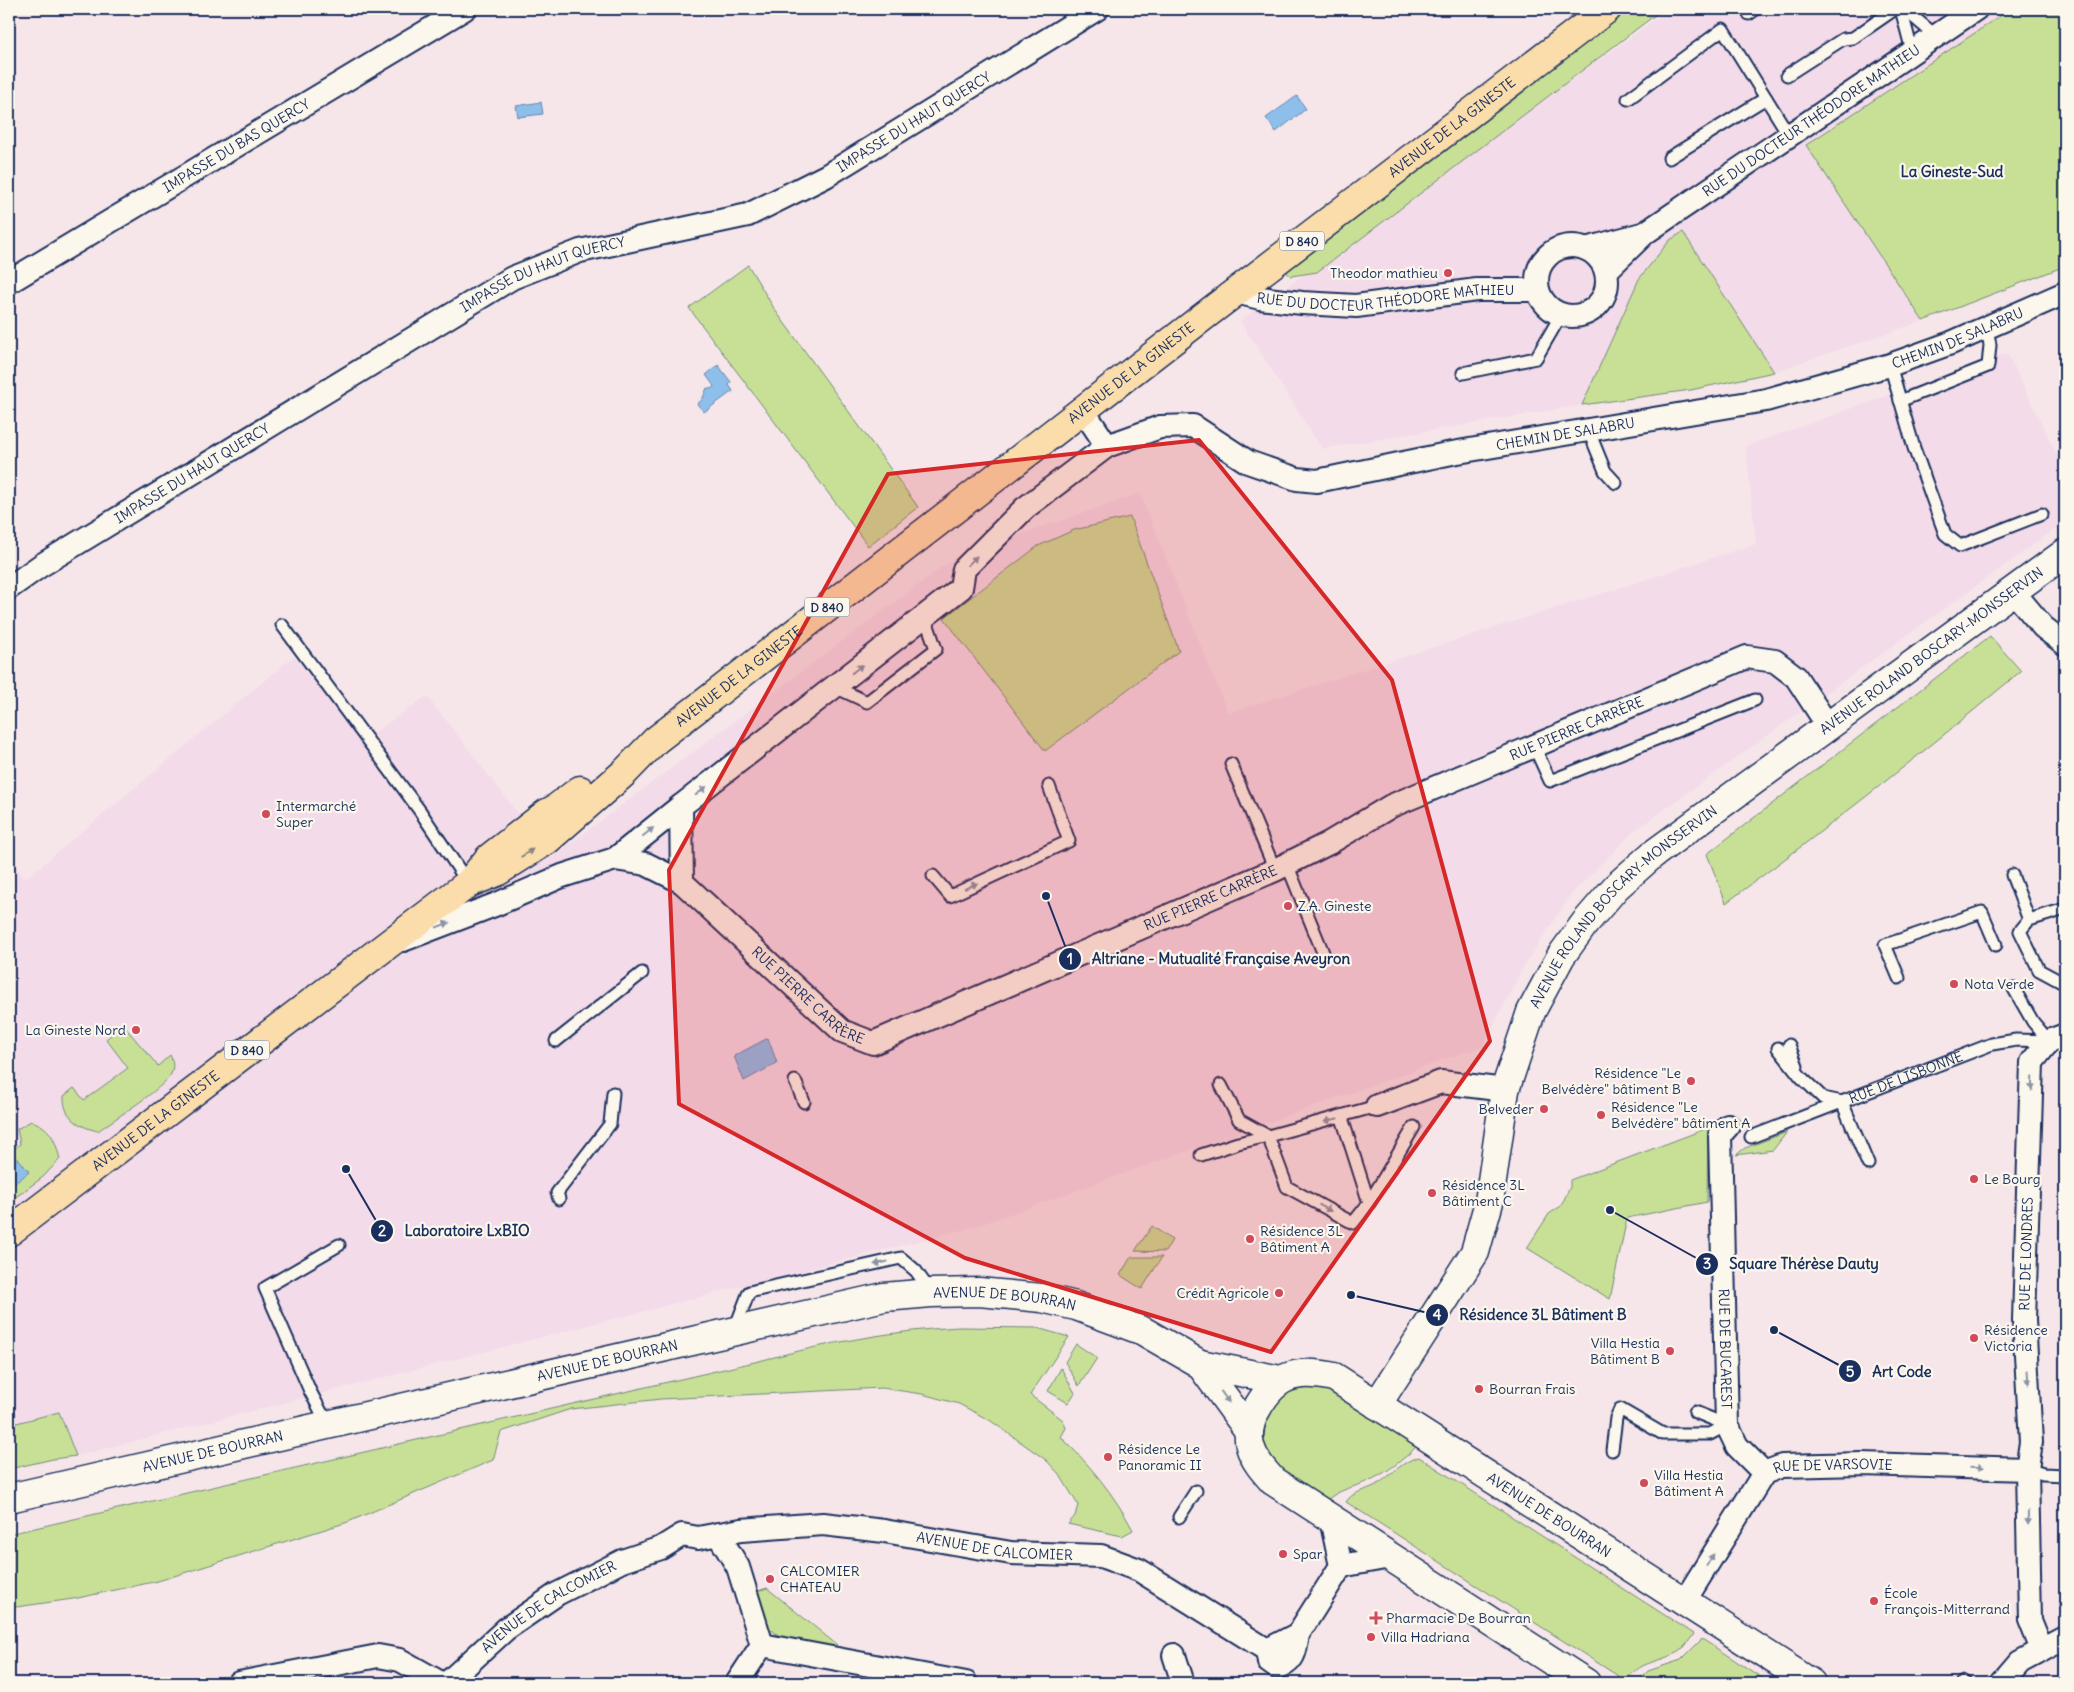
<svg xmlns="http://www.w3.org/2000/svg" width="2074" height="1692" viewBox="0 0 2074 1692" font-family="Delius,sans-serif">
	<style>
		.built { fill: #f3dbe9 }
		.green { fill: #c8e096; stroke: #72887a }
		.water { fill: #8ebfea; stroke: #6085b2 }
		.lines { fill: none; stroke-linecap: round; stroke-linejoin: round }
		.lane-casing { stroke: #1b2f5e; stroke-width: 15 }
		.street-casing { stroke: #1b2f5e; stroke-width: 26 }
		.secondary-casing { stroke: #1b2f5e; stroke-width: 31 }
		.primary-casing { stroke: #1b2f5e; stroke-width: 31 }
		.lane { stroke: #fbf7ec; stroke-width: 11 }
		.street { stroke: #fbf7ec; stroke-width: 22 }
		.secondary { stroke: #fbf7ec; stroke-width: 28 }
		.primary { stroke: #faddab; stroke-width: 28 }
		.oneway { fill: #8b93a5 }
		.oneway2 { fill: #8a8684 }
		.marked { fill: #d62828; fill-opacity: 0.2; stroke: #d62828; stroke-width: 4; stroke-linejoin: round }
		.poi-dot { fill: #d1495b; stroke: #fbf7ec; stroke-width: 2 }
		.labels { text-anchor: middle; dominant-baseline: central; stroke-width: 4.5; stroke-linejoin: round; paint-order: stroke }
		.shield { fill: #fbf7ec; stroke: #5e6b89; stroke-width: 1 }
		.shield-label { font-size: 12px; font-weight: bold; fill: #1b2f5e }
		.street-label { font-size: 14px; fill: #1b2f5e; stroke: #fbf7ec }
		.poi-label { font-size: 14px; fill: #1b2f5e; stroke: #fbf7ec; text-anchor: start }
		.neighbourhood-label { font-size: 15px; font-weight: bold; fill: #1b2f5e; stroke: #fbf7ec }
		.leader { fill: none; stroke: #1b2f5e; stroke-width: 2 }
		.callout-dot { fill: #1b2f5e; stroke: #fbf7ec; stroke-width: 2 }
		.mark-label { font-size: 15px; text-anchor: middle; font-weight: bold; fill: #fff }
		.callout-label { font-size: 15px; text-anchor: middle; font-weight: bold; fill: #1b2f5e; stroke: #fbf7ec; stroke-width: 4.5; stroke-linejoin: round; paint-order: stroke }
	</style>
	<rect width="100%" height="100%" fill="#f6e6ea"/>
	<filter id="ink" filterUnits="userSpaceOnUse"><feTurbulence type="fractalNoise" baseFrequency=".02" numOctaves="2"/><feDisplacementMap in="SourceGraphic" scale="10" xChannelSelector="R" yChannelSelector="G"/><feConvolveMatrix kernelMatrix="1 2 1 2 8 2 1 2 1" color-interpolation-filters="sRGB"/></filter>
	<g filter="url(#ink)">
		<path class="built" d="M1669,9H2065V266L1923,321L1774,372L1691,390L1582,405L1322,449L1240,321Z
			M2007,353L2065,471V522L1633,832L1570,896L1523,967L1483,1046L974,1227L76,1456L59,1413L9,1425V858L25,879L294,656L362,741L427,696L552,857L955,557L1140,493L1228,713L1756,544L1746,446Z"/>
		<path class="green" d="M1629,9H1663L1317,272L1291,276L1286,272Z
			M2011,9H2065V266L1923,321L1806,145Z
			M1683,232L1774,372L1691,390L1582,405L1639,279L1670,240Z
			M748,265L775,310L918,507L868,546L689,308Z
			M1130,517L1179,651L1045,751L944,618L1038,546L1074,530Z
			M1990,636L2021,671C1925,752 1827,828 1726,903L1707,854Z
			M123,1025L158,1066L170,1055C173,1061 174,1067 171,1074C163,1089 114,1119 98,1131C79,1127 63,1117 64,1096L74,1088L84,1100L128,1068L106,1039Z
			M31,1121C51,1127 55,1140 60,1159L43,1177L9,1202V1153L20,1144L17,1129Z
			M1708,1128L1707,1202L1627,1218L1610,1299L1527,1248L1549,1214L1561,1206L1570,1187V1180Z
			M1787,1132L1773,1150L1736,1155L1745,1148Z
			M1152,1226L1172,1240L1165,1252L1135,1251Z
			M1131,1257H1162L1142,1289L1120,1275Z
			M959,1327L1037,1328L1069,1337L1030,1395L1063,1420L1066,1428L1061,1437C1090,1465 1114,1494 1133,1530L1122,1536L1068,1524L1075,1516L1078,1505L1060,1475L1046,1460L991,1421L959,1404L922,1394L882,1388L661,1399L571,1409L501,1432L493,1460L348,1522L158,1581L73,1599L9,1608V1534L759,1361C826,1343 890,1331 959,1327Z
			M1076,1344L1097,1358L1079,1386L1065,1362Z
			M1061,1368L1075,1393L1068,1403L1048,1391Z
			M1319,1387L1335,1390L1419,1444C1406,1458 1385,1474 1368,1481C1353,1488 1339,1489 1326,1501C1307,1489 1281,1477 1269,1457C1257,1435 1269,1405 1289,1393C1298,1388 1308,1388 1319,1387Z
			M59,1412L76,1456L53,1459L9,1469V1425Z
			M1419,1457L1694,1634C1688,1642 1683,1651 1674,1654C1653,1664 1641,1661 1626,1681L1346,1502C1353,1491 1365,1491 1376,1485C1390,1477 1403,1460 1419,1457Z
			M767,1588L837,1645C813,1649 780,1644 764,1622C759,1614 756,1602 752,1593Z
			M1702,1639L1770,1683H1636L1648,1671L1681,1660Z"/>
		<path class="water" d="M1297,96L1306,109L1276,132L1266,118Z
			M541,102L543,114L518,117L516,106Z
			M718,365L731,382L729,385L733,391L704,412L697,404L702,400L707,388L711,389L714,386L706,375Z
			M768,1038L777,1063L744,1081L734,1056Z
			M18,1158L29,1172L9,1188V1166Z"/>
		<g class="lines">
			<g class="lane-casing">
				<g id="lane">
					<path d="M1901,9L1912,51"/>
					<path d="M1904,9L1936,36"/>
					<path d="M1749,14L1756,9"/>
					<path d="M1787,75L1843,39L1853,38L1895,9"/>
					<path d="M1628,99L1723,29L1789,135"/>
					<path d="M1669,158L1766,98"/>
					<path d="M1890,365L1914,448L1945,534L1960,546L2042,514"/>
					<path d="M1463,373L1536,358L1561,315"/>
					<path d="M1900,401L1988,366L1990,345L1987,328"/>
					<path d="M1588,429L1605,471L1616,483"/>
					<path d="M282,625L420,811L468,883"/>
					<path d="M835,687L867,702L936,649L925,617"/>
					<path d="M1534,746L1550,781L1755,700"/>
					<path d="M1231,764L1275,870"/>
					<path d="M1287,864L1324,955"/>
					<path d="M2012,875L2029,920"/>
					<path d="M933,876L950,896L1069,841L1049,786"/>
					<path d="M2065,909L2029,920L2020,931L2039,970L2065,984"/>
					<path d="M1899,978L1885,945L1982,912L1996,945"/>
					<path d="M2014,989L2033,1022L2049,1041"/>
					<path d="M556,1041L642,973"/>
					<path d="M1789,1045L1797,1066"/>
					<path d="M1778,1048L1801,1077L1823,1098L1842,1102L1868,1164"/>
					<path d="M795,1081L804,1102"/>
					<path d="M1221,1085L1239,1120L1268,1136"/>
					<path d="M1342,1118L1369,1203L1353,1223L1287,1187L1268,1136L1377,1106"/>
					<path id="s1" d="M1751,1137L1992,1044L2016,1040L2049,1041"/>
					<path d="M1201,1155L1238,1143L1268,1136"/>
					<path d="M559,1199L557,1193L610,1124L613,1093"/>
					<path d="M1369,1203L1414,1127"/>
					<path d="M734,1331L749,1292L901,1258L916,1271L930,1291"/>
					<path d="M328,1425L310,1391L265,1288L339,1245"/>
					<path d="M1612,1450L1616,1418L1620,1409L1663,1434H1710L1727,1425L1695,1412"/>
					<path d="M2027,1469L2043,1474L2065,1475"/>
					<path d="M1179,1517L1196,1491"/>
					<path d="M1963,1682L1965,1683"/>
				</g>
			</g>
			<g class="street-casing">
				<g id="street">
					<circle cx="1572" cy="281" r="35"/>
					<path d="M1586,249L1642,234"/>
					<path id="s2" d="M1606,271L1645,233L1976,9"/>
					<path id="s3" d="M9,282L464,9"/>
					<path id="s4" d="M1236,292L1260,298L1302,303L1356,306L1477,290H1537"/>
					<path d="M1083,410L1107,446"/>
					<path id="s5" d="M9,588L40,566L512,278L580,251L748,215L826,176L1097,9"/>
					<path d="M2012,590L2043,627L2065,644"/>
					<path d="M615,859L681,806"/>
					<path id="s6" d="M682,882L681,806L961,588L964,569L1025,508L1107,446L1160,427L1193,426L1248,462L1297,479L1317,481L1452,453L1766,400L1890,365L1951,343L2065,293"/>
					<path id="s7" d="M403,940L497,904L562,876L615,859L646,864L682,882L842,1031L873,1043L1275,870L1329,843L1391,806L1747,657L1775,661L1796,677L1828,726"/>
					<path d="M1377,1106L1441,1082L1505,1090"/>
					<path id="s8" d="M1728,1126L1720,1135L1727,1425L1737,1446L1764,1473"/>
					<path d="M718,1534L738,1567L762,1645L737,1683"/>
					<path d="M1341,1566L1390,1557"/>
					<path id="s9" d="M1684,1602L1764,1473L1782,1466L1862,1464L2027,1469"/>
					<path d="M1298,1634L1341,1566L1331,1519"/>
					<path d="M1298,1634C1296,1650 1294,1664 1276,1667L1269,1662L1267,1650Z"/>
					<path d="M762,1645L966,1683"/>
					<path id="s10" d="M2042,1650L2030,1620L2027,1469L2031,1442L2024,1320L2032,1062L2049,1041L2065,1035"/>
					<path d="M1174,1655L1183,1683"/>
					<path d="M239,1683L378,1656L400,1660L441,1683"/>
					<path id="s11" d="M447,1683L506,1629L557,1594L622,1561L661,1548L682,1535L698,1538L741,1530L823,1524L884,1531L1011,1553L1101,1556L1139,1570L1267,1650"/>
					<path d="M2002,1683L2020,1662L2065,1638"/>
				</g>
			</g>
			<g class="secondary-casing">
				<g id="secondary">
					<path d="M1200,1364L1249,1431"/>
					<path id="s12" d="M1377,1405L1475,1252L1489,1202L1505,1090L1531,1012L1561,956L1585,923L1616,887L1652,855L2065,553"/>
					<path id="s13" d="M9,1498L884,1297L931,1293L979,1292L1042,1298L1076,1306L1143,1331L1200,1364L1280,1380"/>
					<path id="s14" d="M1586,1683L1273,1481C1263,1470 1254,1460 1250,1446C1247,1434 1250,1422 1255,1412C1274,1376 1294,1368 1334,1377L1811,1683"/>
				</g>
			</g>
			<g class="primary-casing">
				<g id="primary">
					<path id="s15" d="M469,883L497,872L546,841L625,772L656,740L708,700L1212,310L1607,9"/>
					<path id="s16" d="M9,1232L469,883L489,858L547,813L555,809L580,790"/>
				</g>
			</g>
			<use href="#lane" class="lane"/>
			<use href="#street" class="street"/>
			<use href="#secondary" class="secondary"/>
			<use href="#primary" class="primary"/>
		</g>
		<defs><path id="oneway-solid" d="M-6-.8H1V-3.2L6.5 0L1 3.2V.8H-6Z" transform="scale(1.25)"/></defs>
		<g class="oneway">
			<use href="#oneway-solid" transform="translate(972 561) rotate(-45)"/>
			<use href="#oneway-solid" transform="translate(857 669) rotate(-38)"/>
			<use href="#oneway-solid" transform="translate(701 791) rotate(-38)"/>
			<use href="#oneway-solid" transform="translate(648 832) rotate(-39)"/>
			<use href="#oneway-solid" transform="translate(971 886) rotate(-24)"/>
			<use href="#oneway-solid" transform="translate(443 925) rotate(-21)"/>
			<use href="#oneway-solid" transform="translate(2032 1084) rotate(92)"/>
			<use href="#oneway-solid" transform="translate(1331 1120) rotate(166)"/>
			<use href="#oneway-solid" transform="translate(1325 1208) rotate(29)"/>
			<use href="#oneway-solid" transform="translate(881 1263) rotate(168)"/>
			<use href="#oneway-solid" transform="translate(2028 1377) rotate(86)"/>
			<use href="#oneway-solid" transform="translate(1225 1397) rotate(54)"/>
			<use href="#oneway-solid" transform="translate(1977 1467) rotate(1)"/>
			<use href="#oneway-solid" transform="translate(2028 1518) rotate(89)"/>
			<use href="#oneway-solid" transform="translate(1710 1560) rotate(-59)"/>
		</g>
		<use class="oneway2" href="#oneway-solid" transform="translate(527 853) rotate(-33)"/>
	</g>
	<path class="marked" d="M1199,440L1392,680L1490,1041L1271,1352L965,1258L679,1104L669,870L888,474Z"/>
	<g class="poi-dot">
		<circle cx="1448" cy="273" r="5"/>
		<circle cx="266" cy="814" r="5"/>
		<circle cx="1288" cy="906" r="5"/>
		<circle cx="1954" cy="984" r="5"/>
		<circle cx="136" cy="1030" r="5"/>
		<circle cx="1691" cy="1081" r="5"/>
		<circle cx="1544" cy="1109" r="5"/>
		<circle cx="1601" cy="1115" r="5"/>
		<circle cx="1974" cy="1179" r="5"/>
		<circle cx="1432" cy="1193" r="5"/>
		<circle cx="1250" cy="1239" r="5"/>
		<circle cx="1279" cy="1293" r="5"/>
		<circle cx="1974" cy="1338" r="5"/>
		<circle cx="1670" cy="1351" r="5"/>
		<circle cx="1479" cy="1389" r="5"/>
		<circle cx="1108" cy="1457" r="5"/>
		<circle cx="1644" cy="1483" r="5"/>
		<circle cx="1283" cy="1554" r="5"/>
		<circle cx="770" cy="1579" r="5"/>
		<circle cx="1874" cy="1601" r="5"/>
		<path d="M1373.5 1610.5h5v5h5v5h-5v5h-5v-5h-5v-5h5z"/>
		<circle cx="1371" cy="1637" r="5"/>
	</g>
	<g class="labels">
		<g class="shield">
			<rect x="1279.5" y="231.5" width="45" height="19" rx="4"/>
			<rect x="804.5" y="597.5" width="45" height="19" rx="4"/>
			<rect x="224.5" y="1040.5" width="45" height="19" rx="4"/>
		</g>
		<g class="shield-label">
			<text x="1302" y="241">D 840</text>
			<text x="827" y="607">D 840</text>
			<text x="247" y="1050">D 840</text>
		</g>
		<g class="street-label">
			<text stroke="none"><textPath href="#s2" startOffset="255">RUE DU DOCTEUR THÉODORE MATHIEU</textPath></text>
			<text stroke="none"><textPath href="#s5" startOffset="1026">IMPASSE DU HAUT QUERCY</textPath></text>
			<text stroke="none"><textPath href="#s15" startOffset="1242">AVENUE DE LA GINESTE</textPath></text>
			<text stroke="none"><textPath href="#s3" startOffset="265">IMPASSE DU BAS QUERCY</textPath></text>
			<text stroke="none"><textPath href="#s5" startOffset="621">IMPASSE DU HAUT QUERCY</textPath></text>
			<text stroke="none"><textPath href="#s4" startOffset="151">RUE DU DOCTEUR THÉODORE MATHIEU</textPath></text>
			<text stroke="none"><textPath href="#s6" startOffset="1524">CHEMIN DE SALABRU</textPath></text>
			<text stroke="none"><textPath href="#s15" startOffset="838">AVENUE DE LA GINESTE</textPath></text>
			<text stroke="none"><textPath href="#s6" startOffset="1119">CHEMIN DE SALABRU</textPath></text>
			<text stroke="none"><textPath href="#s5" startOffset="216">IMPASSE DU HAUT QUERCY</textPath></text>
			<text stroke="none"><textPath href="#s12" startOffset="975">AVENUE ROLAND BOSCARY-MONSSERVIN</textPath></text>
			<text stroke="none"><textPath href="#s15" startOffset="342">AVENUE DE LA GINESTE</textPath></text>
			<text stroke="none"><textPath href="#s7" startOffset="1322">RUE PIERRE CARRÈRE</textPath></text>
			<text stroke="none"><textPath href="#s7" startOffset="918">RUE PIERRE CARRÈRE</textPath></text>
			<text stroke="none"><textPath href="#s12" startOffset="571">AVENUE ROLAND BOSCARY-MONSSERVIN</textPath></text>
			<text stroke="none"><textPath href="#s7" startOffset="469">RUE PIERRE CARRÈRE</textPath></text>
			<text stroke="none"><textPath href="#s1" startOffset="166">RUE DE LISBONNE</textPath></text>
			<text stroke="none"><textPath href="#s16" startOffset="184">AVENUE DE LA GINESTE</textPath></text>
			<text stroke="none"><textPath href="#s10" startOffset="399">RUE DE LONDRES</textPath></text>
			<text stroke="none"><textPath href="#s13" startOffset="1019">AVENUE DE BOURRAN</textPath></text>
			<text stroke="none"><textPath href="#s8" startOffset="226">RUE DE BUCAREST</textPath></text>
			<text stroke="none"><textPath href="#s13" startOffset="614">AVENUE DE BOURRAN</textPath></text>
			<text stroke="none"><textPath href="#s13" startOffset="209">AVENUE DE BOURRAN</textPath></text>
			<text stroke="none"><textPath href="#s9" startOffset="222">RUE DE VARSOVIE</textPath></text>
			<text stroke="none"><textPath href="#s14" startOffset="801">AVENUE DE BOURRAN</textPath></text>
			<text stroke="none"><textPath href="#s11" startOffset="596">AVENUE DE CALCOMIER</textPath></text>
			<text stroke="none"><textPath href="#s11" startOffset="128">AVENUE DE CALCOMIER</textPath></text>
		</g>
		<g class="poi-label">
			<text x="1438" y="273" text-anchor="end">Theodor mathieu</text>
			<text x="276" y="806">Intermarché<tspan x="276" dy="16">Super</tspan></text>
			<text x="1298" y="906">Z.A. Gineste</text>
			<text x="1964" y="984">Nota Verde</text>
			<text x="126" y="1030" text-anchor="end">La Gineste Nord</text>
			<text x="1681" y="1073" text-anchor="end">Résidence "Le<tspan x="1681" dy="16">Belvédère" bâtiment B</tspan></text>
			<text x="1611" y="1107">Résidence "Le<tspan x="1611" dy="16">Belvédère" bâtiment A</tspan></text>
			<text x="1534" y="1109" text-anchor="end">Belveder</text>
			<text x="1984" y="1179">Le Bourg</text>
			<text x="1442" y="1185">Résidence 3L<tspan x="1442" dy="16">Bâtiment C</tspan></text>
			<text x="1260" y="1231">Résidence 3L<tspan x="1260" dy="16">Bâtiment A</tspan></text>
			<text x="1269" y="1293" text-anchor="end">Crédit Agricole</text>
			<text x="1984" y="1330">Résidence<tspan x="1984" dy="16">Victoria</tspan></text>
			<text x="1660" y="1343" text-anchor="end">Villa Hestia<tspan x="1660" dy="16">Bâtiment B</tspan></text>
			<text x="1489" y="1389">Bourran Frais</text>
			<text x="1118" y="1449">Résidence Le<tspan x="1118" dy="16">Panoramic II</tspan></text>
			<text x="1654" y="1475">Villa Hestia<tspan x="1654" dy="16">Bâtiment A</tspan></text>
			<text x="1293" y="1554">Spar</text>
			<text x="780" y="1571">CALCOMIER<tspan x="780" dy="16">CHATEAU</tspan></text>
			<text x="1884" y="1593">École<tspan x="1884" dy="16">François-Mitterrand</tspan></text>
			<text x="1386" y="1618">Pharmacie De Bourran</text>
			<text x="1381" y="1637">Villa Hadriana</text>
		</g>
		<g class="neighbourhood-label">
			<text x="1952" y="171">La Gineste-Sud</text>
		</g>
	</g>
	<path class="leader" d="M1046 896L1070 959M346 1169L382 1231M1610 1210L1707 1264M1351 1295L1437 1315M1774 1330L1850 1371"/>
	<g class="callout-dot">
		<circle cx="1046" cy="896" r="5"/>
		<circle cx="346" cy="1169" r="5"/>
		<circle cx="1610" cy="1210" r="5"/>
		<circle cx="1351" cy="1295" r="5"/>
		<circle cx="1774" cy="1330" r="5"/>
		<circle cx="1070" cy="959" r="12"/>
		<circle cx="382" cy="1231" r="12"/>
		<circle cx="1707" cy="1264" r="12"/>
		<circle cx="1437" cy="1315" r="12"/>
		<circle cx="1850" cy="1371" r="12"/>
	</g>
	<g class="mark-label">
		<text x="1070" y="964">1</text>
		<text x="382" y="1236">2</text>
		<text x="1707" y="1269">3</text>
		<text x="1437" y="1320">4</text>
		<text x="1850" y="1377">5</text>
	</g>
	<g class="callout-label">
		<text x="1221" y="964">Altriane - Mutualité Française Aveyron</text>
		<text x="467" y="1236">Laboratoire LxBIO</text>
		<text x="1804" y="1269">Square Thérèse Dauty</text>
		<text x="1543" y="1320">Résidence 3L Bâtiment B</text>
		<text x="1902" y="1377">Art Code</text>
	</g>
	<rect width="2074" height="1692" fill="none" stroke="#fbf7ec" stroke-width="30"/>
	<rect x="15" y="15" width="2044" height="1662" fill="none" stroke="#1b2f5e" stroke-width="2" filter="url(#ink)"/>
</svg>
